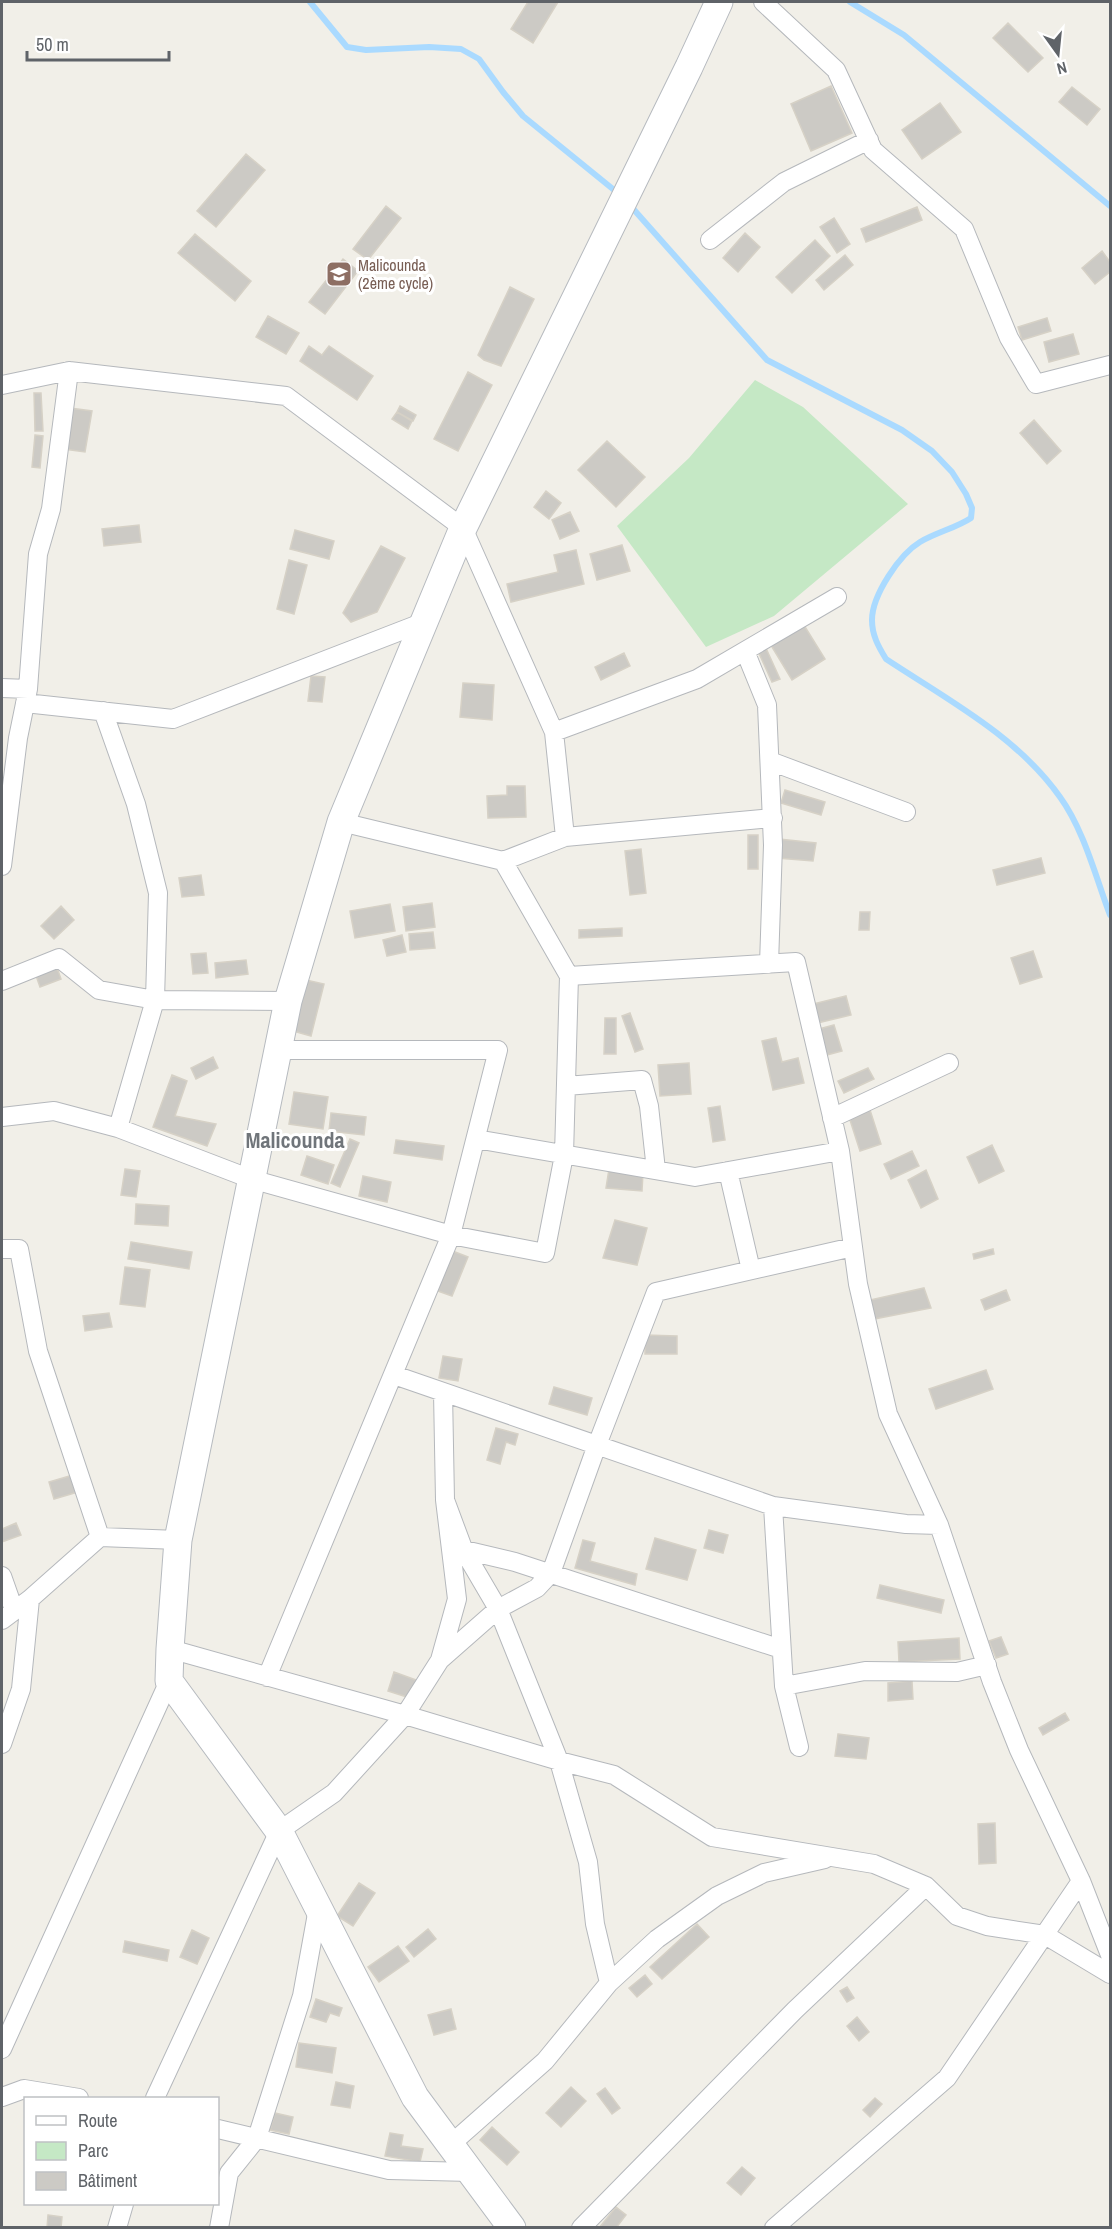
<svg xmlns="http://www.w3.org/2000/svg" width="1112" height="2229" viewBox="0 0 1112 2229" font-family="'Archivo Narrow',sans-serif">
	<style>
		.green { fill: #c5e8c5 }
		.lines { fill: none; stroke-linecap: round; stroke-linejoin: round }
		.stream { stroke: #aadaff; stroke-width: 6 }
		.building { fill: #cccac5; stroke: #d6d1c6; stroke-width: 1.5 }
		.street-casing { stroke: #b5b8bc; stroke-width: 20 }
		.secondary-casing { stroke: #b6babf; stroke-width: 29 }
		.street { stroke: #fff; stroke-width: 18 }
		.secondary { stroke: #fff; stroke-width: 27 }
		.labels { text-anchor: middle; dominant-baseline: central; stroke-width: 6; stroke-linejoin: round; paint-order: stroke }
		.education-label { font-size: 16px; fill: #785e54; stroke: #fff; text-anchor: start }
		.district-label { font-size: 22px; font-weight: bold; fill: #70757a; stroke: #fff }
	</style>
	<rect width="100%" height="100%" fill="#f1efe8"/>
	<path class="green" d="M755,380L803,407L908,504L774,616L706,647L617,526L689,458Z"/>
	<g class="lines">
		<path class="stream" d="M310,2L347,47L366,50L429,47L461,49L479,59L503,92L523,116L619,194
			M850,2L904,35L1110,206
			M628,203L767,360L902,430L932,451L952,472L966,494L972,508L971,518C956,528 937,532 920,542C900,554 872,595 872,620C872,635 878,646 886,659C948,700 1017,736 1060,797C1084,830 1096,878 1110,915"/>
	</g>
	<path class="building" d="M528,2H558L533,43L511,29Z
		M1008,23L1043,58L1028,72L993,38Z
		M831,86L852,133L811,151L791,104Z
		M1072,87L1100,109L1087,125L1059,102Z
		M940,103L961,132L922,159L902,130Z
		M246,154L265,170L216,227L197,211Z
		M386,206L401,218L368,260L353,249Z
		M917,207L922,220L866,242L861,229Z
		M834,218L850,244L837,253L820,227Z
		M745,233L760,247L738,272L723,258Z
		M195,234L251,281L235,301L178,253Z
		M815,240L830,256L792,293L776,277Z
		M1102,251L1110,262V272L1095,284L1082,268Z
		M845,255L853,265L824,290L816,280Z
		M343,259L358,271L325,314L309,302Z
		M510,287L534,299L501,366L484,360L478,355Z
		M268,316L299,333L286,354L256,337Z
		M1047,318L1051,331L1022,340L1018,327Z
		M1073,334L1079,354L1049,362L1044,342Z
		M309,346L322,355L329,346L373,376L357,400L300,361Z
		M468,372L492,385L458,451L434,439Z
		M34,393H41L43,431H35Z
		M400,406L416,415L413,421L397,412Z
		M70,408L92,411L85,452L64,449Z
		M397,412L412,421L408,429L392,419Z
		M1034,420L1061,451L1047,464L1020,433Z
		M35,435L43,436L40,468L32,467Z
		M607,441L645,477L616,507L578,470Z
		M546,491L561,503L549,519L534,507Z
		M570,512L579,531L560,539L552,520Z
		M139,525L141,542L104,546L102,529Z
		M295,530L334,541L329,559L290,549Z
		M622,545L630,571L597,580L590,554Z
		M381,546L405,558L377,612L351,622L343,613Z
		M576,550L584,584L511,602L507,584L558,572L554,555Z
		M289,560L307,565L294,614L277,609Z
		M802,622L825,659L792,680L769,642Z
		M765,646L780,679L772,682L757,649Z
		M624,653L630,666L601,680L595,667Z
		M311,676L325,677L322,702L308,701Z
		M463,683L494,685L492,720L460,717Z
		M507,786H525L526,817L488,818L487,796L507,795Z
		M785,790L825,802L821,815L781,803Z
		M748,835H758V869H748Z
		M779,839L816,843L813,861L777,858Z
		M641,849L646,893L630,895L625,851Z
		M1041,858L1045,873L997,885L993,870Z
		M201,875L204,895L182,897L179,878Z
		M432,903L435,927L406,931L403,907Z
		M390,904L395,931L355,938L350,911Z
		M61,906L74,920L54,939L41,926Z
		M860,912H870L869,930H859Z
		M622,928V936L579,938V930Z
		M433,932L435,948L410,950L409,934Z
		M402,935L406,952L387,956L383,940Z
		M1033,951L1042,977L1020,984L1011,958Z
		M206,953L208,973L193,974L191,954Z
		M246,960L248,974L216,978L215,963Z
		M55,962L61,979L40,987L34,970Z
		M306,980L324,984L311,1036L293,1031Z
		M846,996L851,1015L813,1024L809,1005Z
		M630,1013L643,1049L635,1052L622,1016Z
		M605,1018H616V1054H604Z
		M834,1025L842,1051L823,1056L815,1030Z
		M776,1038L782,1062L798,1058L804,1083L773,1090L762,1041Z
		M213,1057L218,1068L196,1079L191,1068Z
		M689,1063L691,1094L660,1096L658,1065Z
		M868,1068L874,1079L844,1093L838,1081Z
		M172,1075L187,1081L175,1116L216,1124L207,1146L153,1127Z
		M294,1092L328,1097L323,1129L289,1124Z
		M720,1106L725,1140L713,1142L708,1108Z
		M870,1110L881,1144L860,1151L849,1117Z
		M331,1113L366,1117L364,1135L329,1131Z
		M350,1139L359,1143L340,1187L331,1183Z
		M396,1140L444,1146L442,1160L394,1153Z
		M992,1145L1004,1171L979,1183L967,1157Z
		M912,1151L919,1166L891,1179L884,1164Z
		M307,1156L334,1165L328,1184L301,1175Z
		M125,1169L140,1171L136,1197L121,1195Z
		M609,1169L643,1173L642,1191L606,1188Z
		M926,1170L938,1199L921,1208L908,1180Z
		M363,1176L391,1182L387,1202L359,1196Z
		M136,1204L169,1206L168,1226L135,1224Z
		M615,1220L647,1228L637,1265L603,1258Z
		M131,1242L192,1252L189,1269L128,1259Z
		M993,1249L994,1254L974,1259L973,1254Z
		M450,1250L468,1257L452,1296L435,1290Z
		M125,1267L150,1270L145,1307L120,1304Z
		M924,1288L931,1308L874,1319L870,1300Z
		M1006,1290L1010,1300L985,1310L981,1300Z
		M109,1313L112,1327L85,1331L83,1316Z
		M645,1335L677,1336V1354H645Z
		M443,1356L462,1359L458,1381L439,1378Z
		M986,1370L993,1389L936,1409L929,1389Z
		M554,1387L592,1398L587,1415L549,1404Z
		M496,1428L518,1434L515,1445L506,1442L500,1464L487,1460Z
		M73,1475L78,1492L54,1499L49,1482Z
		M16,1523L21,1535L2,1542V1529Z
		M709,1530L728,1535L723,1553L704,1548Z
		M655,1538L696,1550L687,1580L646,1569Z
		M583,1540L595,1543L590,1561L637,1574L635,1585L575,1568Z
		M880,1585L944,1600L941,1613L877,1598Z
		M1001,1637L1008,1654L996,1658L989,1641Z
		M959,1638L960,1659L899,1662L898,1642Z
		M394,1672L416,1680L410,1698L388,1691Z
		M912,1681L913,1699L888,1701V1683Z
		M1065,1713L1069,1720L1043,1735L1039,1728Z
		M838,1734L869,1738L866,1759L835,1756Z
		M995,1823L996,1863L979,1864L978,1824Z
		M359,1883L375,1893L353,1926L337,1916Z
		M697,1924L709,1937L662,1979L650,1967Z
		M428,1929L436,1939L414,1957L406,1947Z
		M192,1930L209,1938L197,1964L180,1957Z
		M125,1941L169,1950L167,1961L123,1952Z
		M398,1946L409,1961L379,1982L368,1967Z
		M645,1975L652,1984L637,1997L629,1988Z
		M847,1987L854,1998L847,2002L840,1991Z
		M316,1999L342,2008L339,2016L330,2013L326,2022L310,2017Z
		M451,2009L456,2029L434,2035L428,2015Z
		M857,2017L869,2032L859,2041L847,2026Z
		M299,2043L336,2048L332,2073L296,2067Z
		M336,2082L354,2086L350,2108L331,2105Z
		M571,2087L586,2101L561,2127L546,2113Z
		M605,2088L620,2108L612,2114L597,2094Z
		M875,2098L882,2104L870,2117L863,2110Z
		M275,2113L293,2117L289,2134L270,2130Z
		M492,2127L519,2152L507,2165L480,2140Z
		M390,2133L403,2135L401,2146L423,2149L420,2162L385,2156Z
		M742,2167L755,2178L741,2195L727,2183Z
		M616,2207L626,2215L616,2228H599Z
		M48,2215L62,2217L61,2228H47Z"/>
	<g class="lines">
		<g class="street-casing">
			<path id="street" d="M763,2L836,70L873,150L964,229L1009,338L1036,384L1110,365
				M710,240L784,182L869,140
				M2,385L69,371L286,396L463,528L554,732L565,837
				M745,651L767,705L773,845L769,964
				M2,688L28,689
				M25,703L173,719L424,622
				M103,711L136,804L158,893L155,1000L118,1128
				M554,732L697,679L837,597
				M770,761L906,812
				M503,861L565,837L773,818
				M2,866L18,738L28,689L38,554L51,509L69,371
				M569,976L796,962L840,1151L858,1284L888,1414L939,1525L992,1682L1019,1750L1081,1881L1110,1955
				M2,981L59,958L99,990L155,1000L288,1001
				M566,1086L642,1080L649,1106L656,1170
				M2,1117L54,1111L118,1128L251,1179L451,1235L545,1253L564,1155L569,976L503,861L341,822
				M832,1118L949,1063
				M476,1139L695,1177L840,1151
				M728,1171L751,1270
				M2,1249H19L38,1351L100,1537
				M394,1375L773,1506L906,1524L939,1525
				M443,1392L445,1500L464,1551L498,1609L559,1761L588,1862L595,1924L609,1983
				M773,1506L784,1686L799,1747
				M456,1548L515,1562L781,1649
				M2,1576L14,1610
				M2,1620L30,1599L100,1537L178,1540
				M170,1649L405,1715L559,1761L614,1775L712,1837L874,1864L926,1886L957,1916L987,1926L1045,1935L1110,1974
				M440,1660L498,1609L537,1588L551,1573L597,1445L656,1292L853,1247
				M267,1677L451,1235L498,1050H278
				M784,1686L865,1671L957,1672L987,1665
				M2,1744L21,1689L30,1599
				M2,2049L169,1681
				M2,2097L24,2089L79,2098
				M155,2098L279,1831L334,1793L405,1715L440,1660L457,1599L445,1500
				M218,2129L389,2170L471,2172
				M450,2145L545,2061L609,1983L657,1939L717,1896L764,1873L825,1859
				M117,2228L124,2204
				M219,2228L229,2173L257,2138L302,1996L318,1908
				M581,2228L795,2010L926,1886
				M774,2228L947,2078L1081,1881"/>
		</g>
		<g class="secondary-casing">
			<path id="secondary" d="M512,2228L415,2097L279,1831L169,1681L170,1649L178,1540L288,1001L341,822L463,528L689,67L719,2"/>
		</g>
		<use href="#street" class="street"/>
		<use href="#secondary" class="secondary"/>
	</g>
	<defs>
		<g id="school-square" transform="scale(1.35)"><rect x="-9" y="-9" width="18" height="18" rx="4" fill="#8d6e63" stroke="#fff"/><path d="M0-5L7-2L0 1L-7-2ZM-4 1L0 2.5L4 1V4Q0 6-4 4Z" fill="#fff"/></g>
	</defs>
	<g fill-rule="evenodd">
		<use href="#school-square" x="339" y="274"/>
	</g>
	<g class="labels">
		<g class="education-label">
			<text x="358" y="265">Malicounda<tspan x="358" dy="18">(2ème cycle)</tspan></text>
		</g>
		<g class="district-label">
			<text x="295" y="1140">Malicounda</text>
		</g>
	</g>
	<rect width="1112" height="2229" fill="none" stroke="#5f6368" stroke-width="6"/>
	<rect x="24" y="2097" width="195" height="108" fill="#ffffff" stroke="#bfc1c3" stroke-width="1.5"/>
	<rect x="36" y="2116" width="30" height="9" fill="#ffffff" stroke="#bfc1c3" stroke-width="1.5"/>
	<text x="78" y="2127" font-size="18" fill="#5f6368">Route</text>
	<rect x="36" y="2142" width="30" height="18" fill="#c5e8c5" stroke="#bfc1c3" stroke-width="1.5"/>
	<text x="78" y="2157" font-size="18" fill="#5f6368">Parc</text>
	<rect x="36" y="2172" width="30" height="18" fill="#cccac5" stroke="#bfc1c3" stroke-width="1.5"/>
	<text x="78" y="2187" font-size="18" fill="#5f6368">Bâtiment</text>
	<g transform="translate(1058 54) rotate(165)" stroke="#ffffff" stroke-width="4.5" paint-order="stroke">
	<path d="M0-4.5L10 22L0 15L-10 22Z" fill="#5f6368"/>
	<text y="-9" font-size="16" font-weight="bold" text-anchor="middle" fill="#5f6368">N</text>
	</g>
	<path d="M27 51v9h142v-9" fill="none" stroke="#5f6368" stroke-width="3"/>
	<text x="36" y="51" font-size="18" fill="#5f6368" stroke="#ffffff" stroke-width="4.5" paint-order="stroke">50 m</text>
</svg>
